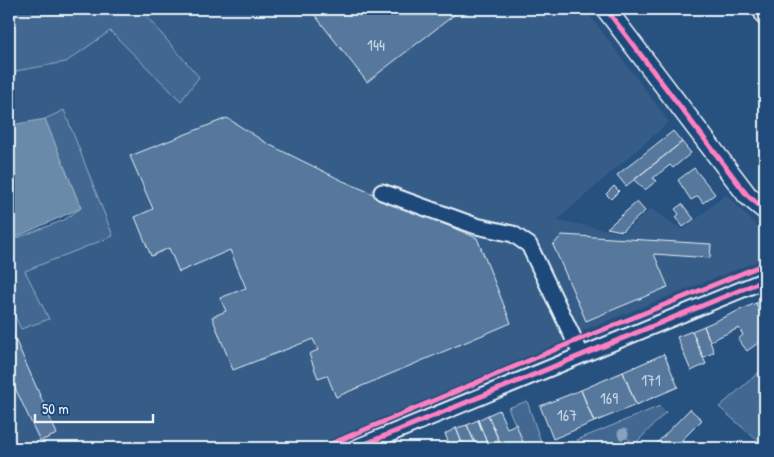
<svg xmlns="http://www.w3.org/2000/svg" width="774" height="457" viewBox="0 0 774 457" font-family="'Patrick Hand',sans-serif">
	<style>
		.built { fill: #355d88 }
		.green { fill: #436891; stroke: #96acc4 }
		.water { fill: #6b8aaa; stroke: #9db3c9 }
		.building { fill: #57789d; stroke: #e8f1f8 }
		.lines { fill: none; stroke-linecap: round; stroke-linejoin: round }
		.minor-casing { stroke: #e8f1f8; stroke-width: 19 }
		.major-casing { stroke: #e8f1f8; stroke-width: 22 }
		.minor { stroke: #1f4a7a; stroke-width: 15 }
		.major { stroke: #1f4a7a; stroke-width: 19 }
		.cycleway-casing { stroke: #1f4a7a; stroke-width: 8 }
		.cycleway { stroke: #ff80c0; stroke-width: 5 }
		.tree { fill: #88a1bc }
		.labels { text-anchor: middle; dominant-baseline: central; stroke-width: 4; stroke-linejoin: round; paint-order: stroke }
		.number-label { font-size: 16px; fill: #c4d3e1 }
	</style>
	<rect width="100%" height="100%" fill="#27517f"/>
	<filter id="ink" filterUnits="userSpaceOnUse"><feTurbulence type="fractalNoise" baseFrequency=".02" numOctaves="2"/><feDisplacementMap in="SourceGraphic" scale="10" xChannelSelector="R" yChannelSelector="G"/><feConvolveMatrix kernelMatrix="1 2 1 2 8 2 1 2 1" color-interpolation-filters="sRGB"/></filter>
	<g filter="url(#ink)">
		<path class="built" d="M140,9H585L669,122L557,220L623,233L651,209L683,230L726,194L765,235V258L579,332L572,316L585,345L567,350L564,345L376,425L328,448H9V309L21,329L49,318L25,271L112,235L64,110L45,119L17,124L9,131V104L16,71L66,62L91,13L199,76Z"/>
		<path class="green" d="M9,9H140L199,77L181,101L110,31L66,62L16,71L9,104Z
			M64,110L113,236L25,271L49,319L21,329L9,304V241L64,220L81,208L45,119Z
			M765,367V385L758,392L765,405V447L719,407Z
			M527,401L543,448H526L508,408Z
			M660,406L666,412L635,444L625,437L612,448H597L594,444L587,448H582L577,440Z"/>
		<path class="water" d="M45,119L81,208L9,240V131L17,124Z"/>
		<path class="building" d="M310,9H462L367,82Z
			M227,118L268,144L343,181L477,238L511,323L336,397L327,375L318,378L309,354L318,350L313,339L233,370L212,317L226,311L220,298L246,288L230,250L179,272L169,248L151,256L135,217L153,209L130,156Z
			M673,131L682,142L626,186L617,175Z
			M682,142L691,153L673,168L670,165L653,178L656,181L645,190L634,180Z
			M694,168L715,194L703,203L698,196L691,200L678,180Z
			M614,186L619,191L611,199L606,194Z
			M637,202L645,211L622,231L607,228Z
			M682,204L694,219L683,227L676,217L679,214L675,209Z
			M562,235L711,244L710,258L654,254L668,287L586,321L553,245Z
			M765,299V326L756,303Z
			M756,303L765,326V338L747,351L738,339L743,335L739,328L710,341L704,326Z
			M9,325L57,434L40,441L9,375Z
			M704,326L714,352L703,358L692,331Z
			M692,331L706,364L691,371L677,337Z
			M664,354L678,387L636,405L623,372Z
			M623,372L636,405L594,422L581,390Z
			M581,390L594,422L553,439L540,406Z
			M690,409L702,420L674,448H652Z
			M499,410L507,428L516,424L525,448H502L488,415Z
			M488,415L502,448H489L478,420Z
			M478,420L489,448H477L467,425Z
			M467,425L477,448H464L456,428Z
			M456,428L464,448H451L445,434Z
			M681,441L688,448L676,446Z"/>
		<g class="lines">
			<g class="minor-casing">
				<path id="minor" d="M760,9L765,18
					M382,192L476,226L513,234L529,245L581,354
					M355,448L765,280"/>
			</g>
			<g class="major-casing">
				<path id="major" d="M606,9L747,195L765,210"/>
			</g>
			<use href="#minor" class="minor"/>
			<use href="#major" class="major"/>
			<g class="cycleway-casing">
				<path id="cycleway" d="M606,9L747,195L765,210
					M321,448L573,342L765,264
					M355,448L765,280"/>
			</g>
			<use href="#cycleway" class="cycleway"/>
		</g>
		<circle class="tree" cx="623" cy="434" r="5.5"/>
	</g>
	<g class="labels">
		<g class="number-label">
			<text x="376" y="45">144</text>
			<text x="651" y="380">171</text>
			<text x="609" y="398">169</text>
			<text x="567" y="415">167</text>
		</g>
	</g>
	<rect width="774" height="457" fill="none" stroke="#1f4a7a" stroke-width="30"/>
	<rect x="15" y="15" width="744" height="427" fill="none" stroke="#e8f1f8" stroke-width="2" filter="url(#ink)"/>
	<path d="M35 414v8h118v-8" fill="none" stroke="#e8f1f8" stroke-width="2.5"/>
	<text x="42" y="414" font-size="15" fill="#e8f1f8" stroke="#1f4a7a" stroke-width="4" paint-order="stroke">50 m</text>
</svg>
